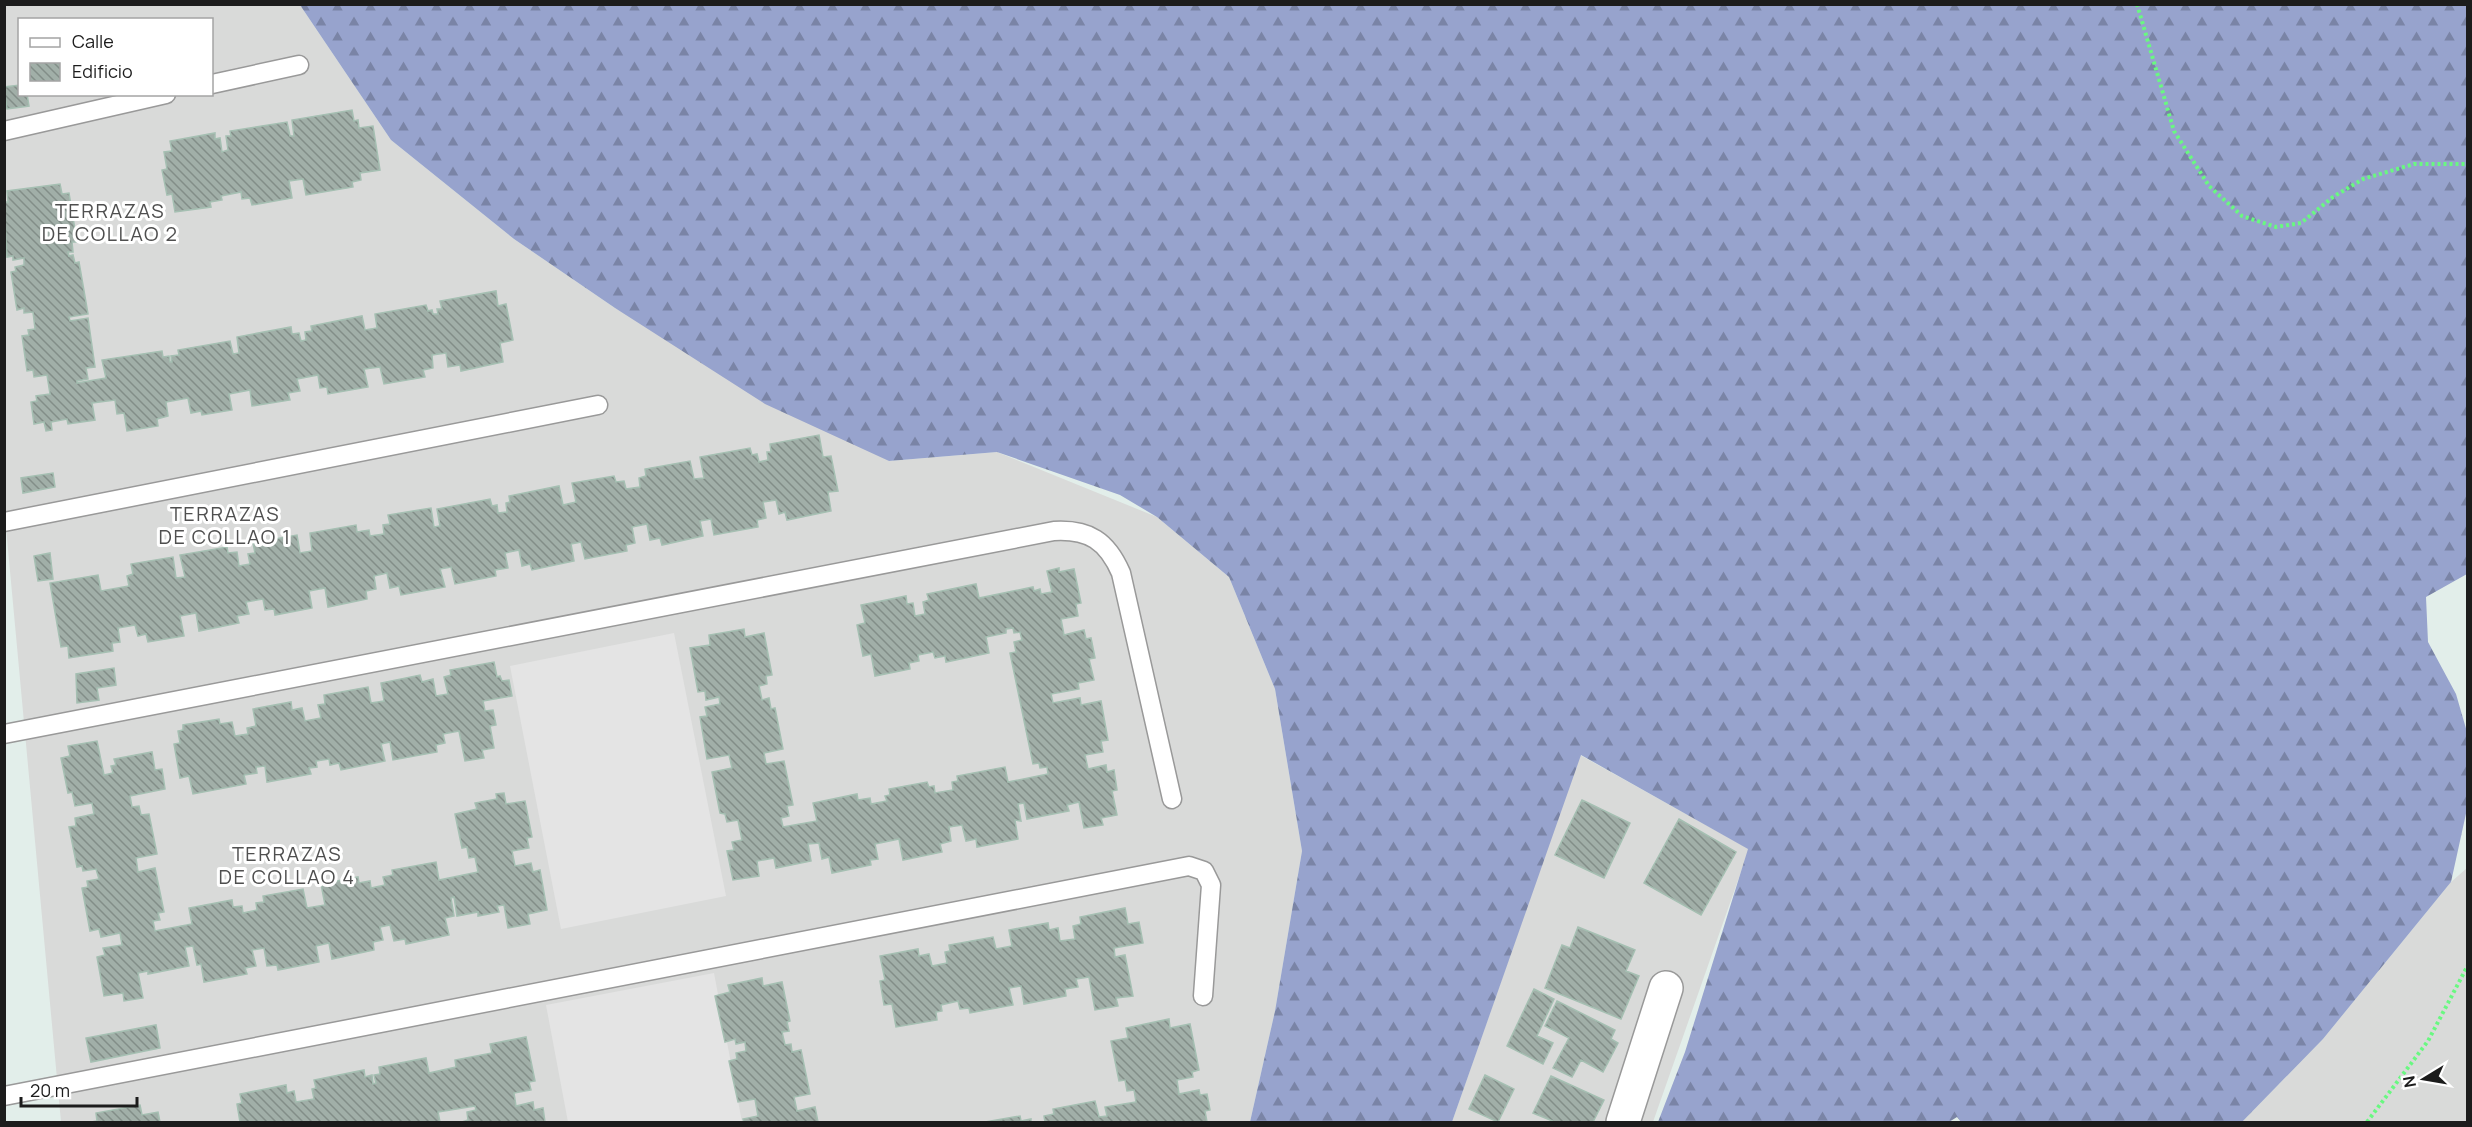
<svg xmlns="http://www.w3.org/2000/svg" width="2472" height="1127" viewBox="0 0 2472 1127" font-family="Manrope,sans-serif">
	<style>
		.residential { fill: #d9dad9; fill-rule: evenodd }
		.forest { fill: url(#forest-firs) }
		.parking { fill: #e4e4e4 }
		.building { fill: url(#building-back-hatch); stroke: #a5bfb2; stroke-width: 1.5 }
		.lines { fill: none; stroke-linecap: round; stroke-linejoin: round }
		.lane-casing { stroke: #999; stroke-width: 21 }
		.street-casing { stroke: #999; stroke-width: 36 }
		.path { stroke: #69f881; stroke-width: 4; stroke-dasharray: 3 3; stroke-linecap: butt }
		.lane { stroke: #fff; stroke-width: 18 }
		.street { stroke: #fff; stroke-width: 33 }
		.labels { text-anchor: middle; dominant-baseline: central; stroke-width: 6; stroke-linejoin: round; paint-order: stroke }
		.neighbourhood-label { font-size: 20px; letter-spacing: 1.5px; fill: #4f4f4f; stroke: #fff }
	</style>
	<defs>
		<pattern id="forest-firs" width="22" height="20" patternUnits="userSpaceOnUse" patternTransform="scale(1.5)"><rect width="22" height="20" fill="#97a3cd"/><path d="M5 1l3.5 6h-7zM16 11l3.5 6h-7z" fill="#7a84a6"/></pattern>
		<pattern id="building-back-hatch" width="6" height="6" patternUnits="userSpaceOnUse" patternTransform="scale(1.5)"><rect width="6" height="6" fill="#a1afa8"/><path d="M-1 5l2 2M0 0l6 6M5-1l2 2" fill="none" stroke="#828e88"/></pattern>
	</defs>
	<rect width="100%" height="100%" fill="#e2eeea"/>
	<path class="residential" d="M4,5H300L391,140L514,239L615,308L889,461L997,452L1157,517L1229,577L1275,689L1302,851L1275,1011L1250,1122H61L5,517ZM20,20H212V94H20Z
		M1580,755L1749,849L1653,1122H1452Z
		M2467,868V1122H2242L2323,1039L2451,882Z"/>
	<path class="forest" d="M300,5H2467V574L2426,597L2428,642L2456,694L2467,732V809L2451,882L2323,1039L2242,1122H1961L1957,1117L1949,1122H1658L1685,1052L1748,849L1581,755L1452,1122H1250L1275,1011L1302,851L1275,689L1229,577L1157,517L1120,495L997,452L889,461L765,404L615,308L514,239L391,140Z"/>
	<path class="parking" d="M674,633L726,896L561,929L510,666Z
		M714,973L742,1122H568L546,1005Z"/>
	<path class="building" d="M20,85V94H27L29,106L7,109L4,87Z
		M352,110L354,121L358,120L359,128L373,126L380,170L360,173L361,180L352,182L353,187L306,195L303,179L289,181L292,198L252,205L250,198L242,199L241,192L221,196L222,200L210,202L211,207L175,212L172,194L167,195L162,170L167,169L164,152L172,151L170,141L215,133V139L220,138L222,152L228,150L226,136H231L230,131L287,122L290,136H294L292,120Z
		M60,184L62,194L69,193L77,242H72L73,252H68L69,256L73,255L75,263L79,262L88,314L69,317L70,321L88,318L95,367L86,368L88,379L77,381V383L106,378L102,360L162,351L163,357L169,356L170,362H172L171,356L179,355L178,350L230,341L233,354L239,353L237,337L291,327L292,334L299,333L301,341L306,340L305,332L312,331L311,326L362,316L365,330L377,328L375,314L426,305L428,311L432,310L433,314H438L437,309H442L440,301L496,291L498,306L506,304L513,340L500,343L503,362L461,371L460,365L448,367L446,353L432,355L433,368L423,370L425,377L384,384L380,367L364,369L368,387L328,394L327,387L320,388L318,375L297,379L300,391L288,393L290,400L252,406L250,390L229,394L232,410L202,415L201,411L191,413L188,398L166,402L168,416L157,419L158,426L127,431L124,413L117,414L115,400L92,403L95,420L68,424L67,419L51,422L52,430L46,431L44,422L34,424L31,402L37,401L36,396L50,394L47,375L34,377L33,370L27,371L22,336L29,335L28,330L35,329L33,312L24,313V308L17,310L11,272L16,271L15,267L24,265V258L13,260V256L7,257L4,202H8L7,191Z
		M819,435L823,457L831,456L838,491L828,492L831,511L787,520L785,512L779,514L776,500L763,502L766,518L757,520L758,527L714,535L711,519L700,521L703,536L662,545L660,538L650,540L647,524L632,527L635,543L626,545L627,551L585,559L581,542L571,544L574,561L532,570L530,564L522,566L519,550L505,553L508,568L495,570L496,576L455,584L451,567L440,569L445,587L401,595L399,586L390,588L387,573L374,576L376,589L366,591L367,599L328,607L325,588L309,591L312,608L275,615L274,609L265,610L263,599L246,602L249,614L237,616L239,623L199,631L196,613L180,616L184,636L148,642L146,634L138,636L135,625L118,628L120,642L112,643L113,651L69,658L68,646L61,647L50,583L98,575L101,591L129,586L127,576L133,574L131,564L173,557L176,578L185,577L180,555L227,547L228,553L237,552L239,566L250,564L248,554L255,553L253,543L297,535L300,553L312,551L310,533L356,525L357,532L369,530L370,536L384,534L383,525L390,524L388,515L431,508L434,527L440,526L437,509L490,499L492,506L497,505L498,513L507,512L506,503L510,502L509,496L559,486L563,505L576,502L572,483L614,476L616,482L624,481L626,489L640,487L639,478L646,476L645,469L690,461L694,479L704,478L700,457L750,448L752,455L757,454L759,462L768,460L767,452H771L770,444Z
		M53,473L55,487L23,493L21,478Z
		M50,553L53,579L38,581L34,556Z
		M1059,568V572L1074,569L1081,603L1076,604L1078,616L1061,619L1064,635L1084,630L1086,639L1091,638L1095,658L1089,659L1094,680L1078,683L1079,689L1051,694L1053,703L1080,698L1081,705L1101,701L1108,740L1101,741L1103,752L1085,755L1088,769L1106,765L1107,772L1114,770L1117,790L1112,791L1117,815L1101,818L1103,825L1084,828L1079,802L1067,805L1069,811L1027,819L1024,803L1018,804L1021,821L1015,820L1018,839L977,847L976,839L966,841L962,825L949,827L951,841L940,844L942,852L903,860L899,839L875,844L878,859L870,860L871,865L832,873L829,857L822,859L819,843L808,844L811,861L776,868L774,858L757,861L759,876L733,880L727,851L734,850L732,842L742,840L738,820L727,822L725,814L720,813L712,772L732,768L729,755L707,759L700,717L707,716L705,707L720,704L719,697L706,700L705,691L698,692L690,648L710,645L709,635L744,629L745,637L764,633L772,675L766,676L767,684L759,686L762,700L769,698L771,709L775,708L783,749L764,753L766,764L784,761L793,805L787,806L789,816L781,818L783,827L817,821L813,803L857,794L858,800L870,798L871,804L887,801L885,796L890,795L889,789L927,782L929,787L934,786L935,793L953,790L952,782L958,781L957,776L1005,767L1008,782L1048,774L1047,767L1040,768L1039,763L1033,764L1010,653L1016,652L1014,642L1022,640L1020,632L1014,633L1013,628L1006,629V633L986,637L989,653L946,662L945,656L935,658L933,652L918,655L919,661L909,663L910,669L875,676L871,654L863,656L857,625L865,623L861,605L906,596L907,604L913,603L915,616L925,614L923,602L929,600L927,594L976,584L979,598L1033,587L1034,591L1040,589L1041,594L1052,592L1047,571Z
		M494,662L497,677L500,676L502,681L509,680L512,696L483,701L485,711L493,710L496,725L490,726L494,748L482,750L484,758L465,761L459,731L443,734L445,743L436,745L437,752L393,760L390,742L381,744L385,761L341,770L339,763L330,765L329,759L316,761L317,767L309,768L311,774L267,782L265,766L256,767L257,773L244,775L246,784L193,794L189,776L180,778L174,744L180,743L178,731L183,730V725L219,719L220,724L232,722L235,736L248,734L247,728L256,726L253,709L291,702L292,710L302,708L305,721L321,718L318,705L325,704L324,695L368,687L371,703L384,701L381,683L420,675L422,682L433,679L436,696L448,694L444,677L451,675L450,670Z
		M114,668L116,685L97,688L99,700L77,703L76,674Z
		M97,741L104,775L113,773L111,766L116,765L114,759L152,752L155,770L162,769L165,789L130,796L132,807L139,806L141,815L149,814L157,854L136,858L138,872L155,868L164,912L158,913L160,920L153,921L155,931L192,924L189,908L232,900L233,907L242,906L243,913L257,910L256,903L264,902L263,896L303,889L307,908L325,905L321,884L358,877L359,883L370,881L371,888L385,885L383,877L393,875L392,870L436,862L439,880L478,872L475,857L469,858L467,847L462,848L455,814L477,809L475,803L497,799L496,794L504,793L506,804L525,801L532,837L527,838L529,848L512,851L515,866L531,863L533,872L540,870L547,910L528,914L530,924L508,928L504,905L497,906L499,912L478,916V912L457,916L454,897L451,898L454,916L445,918L449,935L406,944L405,939L394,941L390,925L380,927L383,940L373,942L374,950L332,959L329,943L316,946L319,962L278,970L277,965L267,966L264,948L252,950L256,966L245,968L247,974L204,982L201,964L197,965L193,946L185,947L189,966L148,974V971L138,973L143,998L124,1001L123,993L104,996L97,957L105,955L103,948L122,945L120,933L101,937L99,929L90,931L82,888L88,887L87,881L99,879L96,869L83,871L82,866L77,867L69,827L76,826L75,818L94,814L92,803L75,806L72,792L68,793L61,758L70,756L68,746Z
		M1582,800L1630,823L1604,878L1555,855Z
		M1679,819L1736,852L1701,915L1644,883Z
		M1125,908L1128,924L1139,922L1143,943L1114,948L1115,957L1125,955L1133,996L1116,998L1118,1006L1095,1010L1089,977L1076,979L1078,987L1065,989L1066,996L1024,1004L1021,986L1009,988L1013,1005L970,1013L969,1008L960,1009L958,1001L941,1005L942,1011L936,1012L937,1020L896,1027L892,1004L884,1005L880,981L885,980L880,956L918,949L919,956L929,954L932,966L947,963L945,952L950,951L949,945L993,937L996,949L1012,946L1009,930L1048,923L1049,930L1058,928L1060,941L1075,939L1073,926L1081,924L1080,917Z
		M1578,927L1635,950L1626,971L1639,976L1621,1019L1545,988L1562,945L1570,948Z
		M762,978L763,986L782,982L790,1021L787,1022L789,1031L782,1032L785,1045L791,1044L792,1052L801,1050L810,1094L794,1097L797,1111L815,1107L818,1122H744L743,1119L758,1116L755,1099L738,1102L729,1061L737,1059L736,1053L746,1051L745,1042L736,1044L735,1039L725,1042L715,996L730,992L728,985Z
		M1534,989L1554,999L1537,1036L1553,1043L1543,1064L1507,1046Z
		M1557,1001L1615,1030L1611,1039L1618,1043L1603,1072L1581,1060L1572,1077L1553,1068L1569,1038L1545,1026Z
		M1169,1019L1170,1028L1190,1024L1199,1070L1192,1072L1193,1077L1177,1080L1179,1094L1199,1090L1200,1095L1207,1094L1210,1110L1205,1111L1207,1122H1045L1044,1116L1054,1114L1053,1109L1095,1101L1099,1117L1107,1116L1105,1107L1136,1102L1134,1090L1127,1091L1125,1080L1119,1081L1111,1041L1128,1038L1126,1028Z
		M156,1025L160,1048L91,1062L86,1038Z
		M526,1037L535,1081L529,1082L531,1090L514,1093L516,1106L533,1102L534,1110L543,1108L545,1122H462L468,1120L467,1112L476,1110L475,1106L438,1112L440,1122H240L237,1104L242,1103L240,1094L286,1085L287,1093L294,1091L296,1102L314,1099L312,1089L316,1088L314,1080L364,1070L365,1077L372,1075L373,1084L376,1083L374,1075L380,1074L379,1067L426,1058L429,1073L456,1067L455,1060L492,1053L490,1044Z
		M1485,1075L1514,1089L1498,1122L1469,1109Z
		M1551,1076L1604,1100L1593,1122H1555L1533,1113Z
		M140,1105L142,1115L158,1112L160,1122H91L97,1121L96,1113Z
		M1020,1116L1021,1121L1031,1119V1122H985Z"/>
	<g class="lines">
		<g class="lane-casing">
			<path id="lane" d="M212,84L299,65
				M4,131L166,94
				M4,522L598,405
				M4,734L1054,531C1089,529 1107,541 1121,573L1172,799
				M4,1096L1189,866L1204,871L1211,885L1203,996"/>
		</g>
		<g class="street-casing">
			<path id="street" d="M1623,1122L1666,988"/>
		</g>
		<path class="path" d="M2137,4L2174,131L2209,186L2242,216L2276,227L2301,223L2333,197L2363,179L2414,164H2468
			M2367,1122L2428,1041L2468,965"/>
		<use href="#lane" class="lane"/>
		<use href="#street" class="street"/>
	</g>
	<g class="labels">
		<g class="neighbourhood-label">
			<text x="110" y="210">TERRAZAS<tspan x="110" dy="23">DE COLLAO 2</tspan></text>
			<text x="225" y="513">TERRAZAS<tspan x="225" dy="23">DE COLLAO 1</tspan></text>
			<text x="287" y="853">TERRAZAS<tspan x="287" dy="23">DE COLLAO 4</tspan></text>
		</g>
	</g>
	<rect width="2472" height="1127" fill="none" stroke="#1c1c1c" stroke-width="12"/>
	<rect x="18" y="18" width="195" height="78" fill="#ffffff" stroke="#a4a4a4" stroke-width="1.5"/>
	<rect x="30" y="38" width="30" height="9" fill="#ffffff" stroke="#a4a4a4" stroke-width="1.5"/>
	<text x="72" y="48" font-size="18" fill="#1c1c1c">Calle</text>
	<rect x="30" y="63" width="30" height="18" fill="url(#building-back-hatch)" stroke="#a4a4a4" stroke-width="1.5"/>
	<text x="72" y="78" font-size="18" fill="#1c1c1c">Edificio</text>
	<g transform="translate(2424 1079) rotate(259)" stroke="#ffffff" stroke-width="4.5" paint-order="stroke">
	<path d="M0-4.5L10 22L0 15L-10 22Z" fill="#1c1c1c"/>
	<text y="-9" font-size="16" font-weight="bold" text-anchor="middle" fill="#1c1c1c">N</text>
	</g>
	<path d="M21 1097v9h116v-9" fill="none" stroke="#1c1c1c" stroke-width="3"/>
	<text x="30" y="1097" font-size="18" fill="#1c1c1c" stroke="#ffffff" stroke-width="4.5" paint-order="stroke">20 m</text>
</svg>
